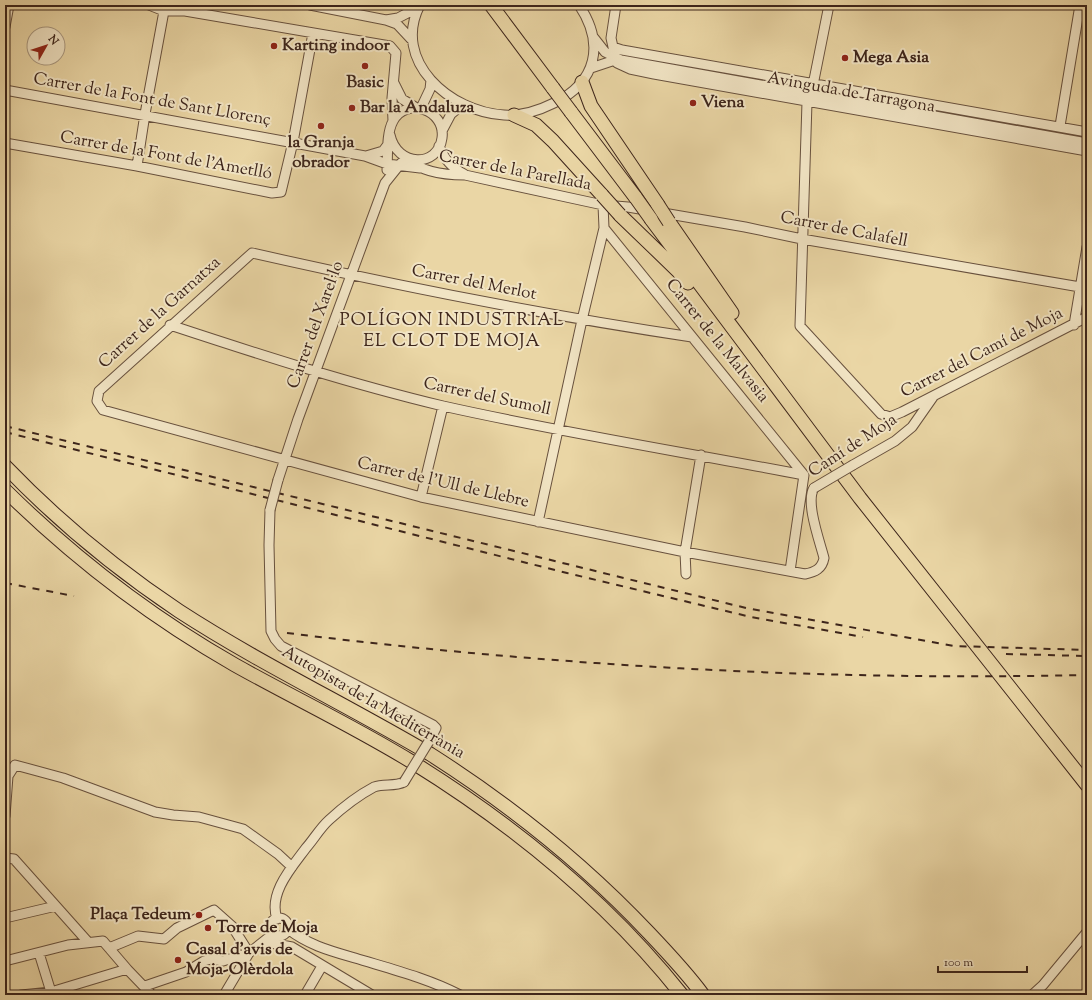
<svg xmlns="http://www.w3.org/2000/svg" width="1092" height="1000" viewBox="0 0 1092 1000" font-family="'Sorts Mill Goudy',serif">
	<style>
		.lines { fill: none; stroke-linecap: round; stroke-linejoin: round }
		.minor-casing { stroke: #68513e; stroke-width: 11 }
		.highway-casing { stroke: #3d251b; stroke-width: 15 }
		.minor { stroke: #f1e4c4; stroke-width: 9 }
		.highway { stroke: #ead6a5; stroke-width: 13 }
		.rail { stroke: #3d251b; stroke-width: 2; stroke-dasharray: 7 7; stroke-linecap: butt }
		.minor-bridge-casing { stroke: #68513e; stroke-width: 11; stroke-linecap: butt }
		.highway-bridge-casing { stroke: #3d251b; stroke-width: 15; stroke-linecap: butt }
		.minor-bridge { stroke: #f1e4c4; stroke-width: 9 }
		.highway-bridge { stroke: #ead6a5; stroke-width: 13 }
		.poi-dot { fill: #8f2418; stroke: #f1e4c4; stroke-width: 1.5 }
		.labels { text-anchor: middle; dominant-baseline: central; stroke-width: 4; stroke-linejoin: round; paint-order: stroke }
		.poi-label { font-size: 17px; font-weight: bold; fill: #3d251b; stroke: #f1e4c4; text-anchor: start }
		.street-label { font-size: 17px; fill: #3d251b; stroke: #f1e4c4 }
		.neighbourhood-label { font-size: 18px; letter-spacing: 1px; fill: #3d251b; stroke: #f1e4c4 }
	</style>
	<rect width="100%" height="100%" fill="#ead6a5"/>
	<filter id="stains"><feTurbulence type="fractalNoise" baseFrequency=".005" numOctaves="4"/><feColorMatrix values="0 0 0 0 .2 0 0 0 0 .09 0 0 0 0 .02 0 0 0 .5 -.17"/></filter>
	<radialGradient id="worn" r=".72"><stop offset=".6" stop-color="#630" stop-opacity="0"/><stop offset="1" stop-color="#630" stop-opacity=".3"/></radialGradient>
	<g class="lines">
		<g class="minor-casing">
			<path id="minor" d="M149,5L164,11H185L390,46L396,53L392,98L393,121
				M310,5L386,20L397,24L411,39
				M420,5C391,61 450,112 504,115C521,116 538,111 554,103C597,82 605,44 579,5
				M616,5L611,38L613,47L622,50L1087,132
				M386,20L398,18L419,7
				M5,27L9,5
				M594,38L605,52L621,60L1087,143
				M617,63L630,69L654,74L1087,151
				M591,68L612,61L620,60
				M394,83L402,99L415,107
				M813,85L829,5
				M5,90L365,156L387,164L420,168
				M807,102L800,326L881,414L890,417L902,412L1087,317
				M421,108L430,89L431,80
				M1060,126L1080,5
				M442,131L451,114L463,104
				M5,143L137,166L272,193L281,192L293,142L313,33
				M439,146C445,160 451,167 464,174
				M366,156L383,151L389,143
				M409,159C422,173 447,175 465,175L603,205L628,207L745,227L802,239L1080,287
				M137,166L145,114L164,11
				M387,170C388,155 386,134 393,121C406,96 446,110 442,138C438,168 397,167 390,135
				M604,228L804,475
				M170,325C261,355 351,384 443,406C563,433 684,452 804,475
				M1074,325L1087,247
				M692,337C544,315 398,286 252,253L99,391L97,401L103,410L421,497L685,552L805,574C815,572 822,569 824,558C820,542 805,502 814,488
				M853,465L895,441L912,427L933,397
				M278,480L298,419L385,183L401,163
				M421,497L443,406
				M270,510L269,545L271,631L275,639L281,646L433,725L436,728L431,738
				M538,522L582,320L604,228L603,205
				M790,571L804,475
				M686,574L685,552L701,455
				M5,816L8,776L15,765L63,778L155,812L173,815L199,817L243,829L278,854L292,867
				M5,858L14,859L88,942
				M270 927a9 9 0 1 1 18 0a9 9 0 1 1-18 0Z
				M5,918L56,906
				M277,919C268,893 292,867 306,848C314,839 320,828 329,820C342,808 359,795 374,787C384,783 394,787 404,782
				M288,929C308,945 331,951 355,958C391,969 427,978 460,995
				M261,944L271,943L292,947L372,995
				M109,948L138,936L164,939L177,928L214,910L232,926L249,953
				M39,953L51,992
				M5,961L68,945L103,941L127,969L152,995
				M145,986L186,972L204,961L211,959L223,961L249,953
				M21,995L51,992L127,969
				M224,995L249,953L273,934
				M305,995L322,966
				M1032,995L1043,985L1087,932"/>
		</g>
		<g class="highway-casing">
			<path id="highway" d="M491,5L553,88
				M582,82L591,106L658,205
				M571,112L636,198
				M514,115L536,125L553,141L602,195
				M620,215L678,271L688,283
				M651,219L860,498L1087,785
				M669,222L732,313
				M5,466C57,520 116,569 179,611C259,663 347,705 430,754C510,805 584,864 649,933C668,953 687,973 703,995
				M5,490C74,558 151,617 235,665C294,698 355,727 412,762C512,824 608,902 682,995"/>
		</g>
		<use href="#minor" class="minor"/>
		<use href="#highway" class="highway"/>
		<path class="rail" d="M5,426L746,608L954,646L1087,650
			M5,432L567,573L751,617L863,637
			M5,583L74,596
			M287,633C553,666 819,681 1087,675
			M1006,654L1087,656"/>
		<g class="minor-bridge-casing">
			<path id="minor-bridge" d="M814,488L853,465
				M270,510L278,480
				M404,782L431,738"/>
		</g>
		<g class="highway-bridge-casing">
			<path id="highway-bridge" d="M553,88L571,112
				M602,195L620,215
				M636,198L651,219
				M658,205L669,222"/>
		</g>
		<use href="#minor-bridge" class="minor-bridge"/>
		<use href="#highway-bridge" class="highway-bridge"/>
	</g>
	<g class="poi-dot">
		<circle cx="274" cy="46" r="4"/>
		<circle cx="845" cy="58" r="4"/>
		<circle cx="365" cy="66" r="4"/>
		<circle cx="693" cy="103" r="4"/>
		<circle cx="352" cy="108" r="4"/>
		<circle cx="321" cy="126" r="4"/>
		<circle cx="199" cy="915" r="4"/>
		<circle cx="208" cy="928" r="4"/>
		<circle cx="178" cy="960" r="4"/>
	</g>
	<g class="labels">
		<g class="poi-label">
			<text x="282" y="46">Karting indoor</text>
			<text x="853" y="58">Mega Asia</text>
			<text x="365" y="83" text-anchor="middle">Basic</text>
			<text x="701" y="103">Viena</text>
			<text x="360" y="108">Bar la Andaluza</text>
			<text x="321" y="143" text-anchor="middle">la Granja<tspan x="321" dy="20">obrador</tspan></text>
			<text x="191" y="915" text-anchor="end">Plaça Tedeum</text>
			<text x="216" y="928">Torre de Moja</text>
			<text x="186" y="950">Casal d'avis de<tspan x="186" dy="20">Moja-Olèrdola</tspan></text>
		</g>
		<g class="street-label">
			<text transform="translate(851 93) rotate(10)">Avinguda de Tarragona</text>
			<text transform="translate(152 100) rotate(10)">Carrer de la Font de Sant Llorenç</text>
			<text transform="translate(166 156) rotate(10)">Carrer de la Font de l'Ametlló</text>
			<text transform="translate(515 171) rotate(11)">Carrer de la Parellada</text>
			<text transform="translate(844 230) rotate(11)">Carrer de Calafell</text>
			<text transform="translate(474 283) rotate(11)">Carrer del Merlot</text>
			<text transform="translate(160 313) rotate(-42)">Carrer de la Garnatxa</text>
			<text transform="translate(316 325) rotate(-70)">Carrer del Xarel·lo</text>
			<text transform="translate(717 341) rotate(51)">Carrer de la Malvasia</text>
			<text transform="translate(982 353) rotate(-27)">Carrer del Camí de Moja</text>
			<text transform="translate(487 397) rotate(12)">Carrer del Sumoll</text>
			<text transform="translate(853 446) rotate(-33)">Camí de Moja</text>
			<text transform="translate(443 483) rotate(13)">Carrer de l'Ull de Llebre</text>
			<text transform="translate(373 703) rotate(30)">Autopista de la Mediterrània</text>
		</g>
		<g class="neighbourhood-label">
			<text x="452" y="321">POLÍGON INDUSTRIAL<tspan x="452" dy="21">EL CLOT DE MOJA</tspan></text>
		</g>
	</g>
	<rect width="1092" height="1000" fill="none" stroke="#ead6a5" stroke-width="20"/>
	<rect x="6" y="6" width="1080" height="988" fill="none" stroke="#3d251b" stroke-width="2"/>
	<rect x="10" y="10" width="1072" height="980" fill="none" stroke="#3d251b"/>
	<g transform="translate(46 46) rotate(51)"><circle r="19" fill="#f1e4c4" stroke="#a99880"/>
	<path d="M0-3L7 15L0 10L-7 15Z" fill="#8f2418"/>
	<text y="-6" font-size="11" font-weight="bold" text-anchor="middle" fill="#3d251b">N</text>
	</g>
	<path d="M938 966v6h89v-6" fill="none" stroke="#3d251b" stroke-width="2"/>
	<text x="944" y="966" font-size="12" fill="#3d251b" stroke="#f1e4c4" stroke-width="3" paint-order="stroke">100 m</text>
	<rect width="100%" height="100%" filter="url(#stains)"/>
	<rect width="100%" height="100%" fill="url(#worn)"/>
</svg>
